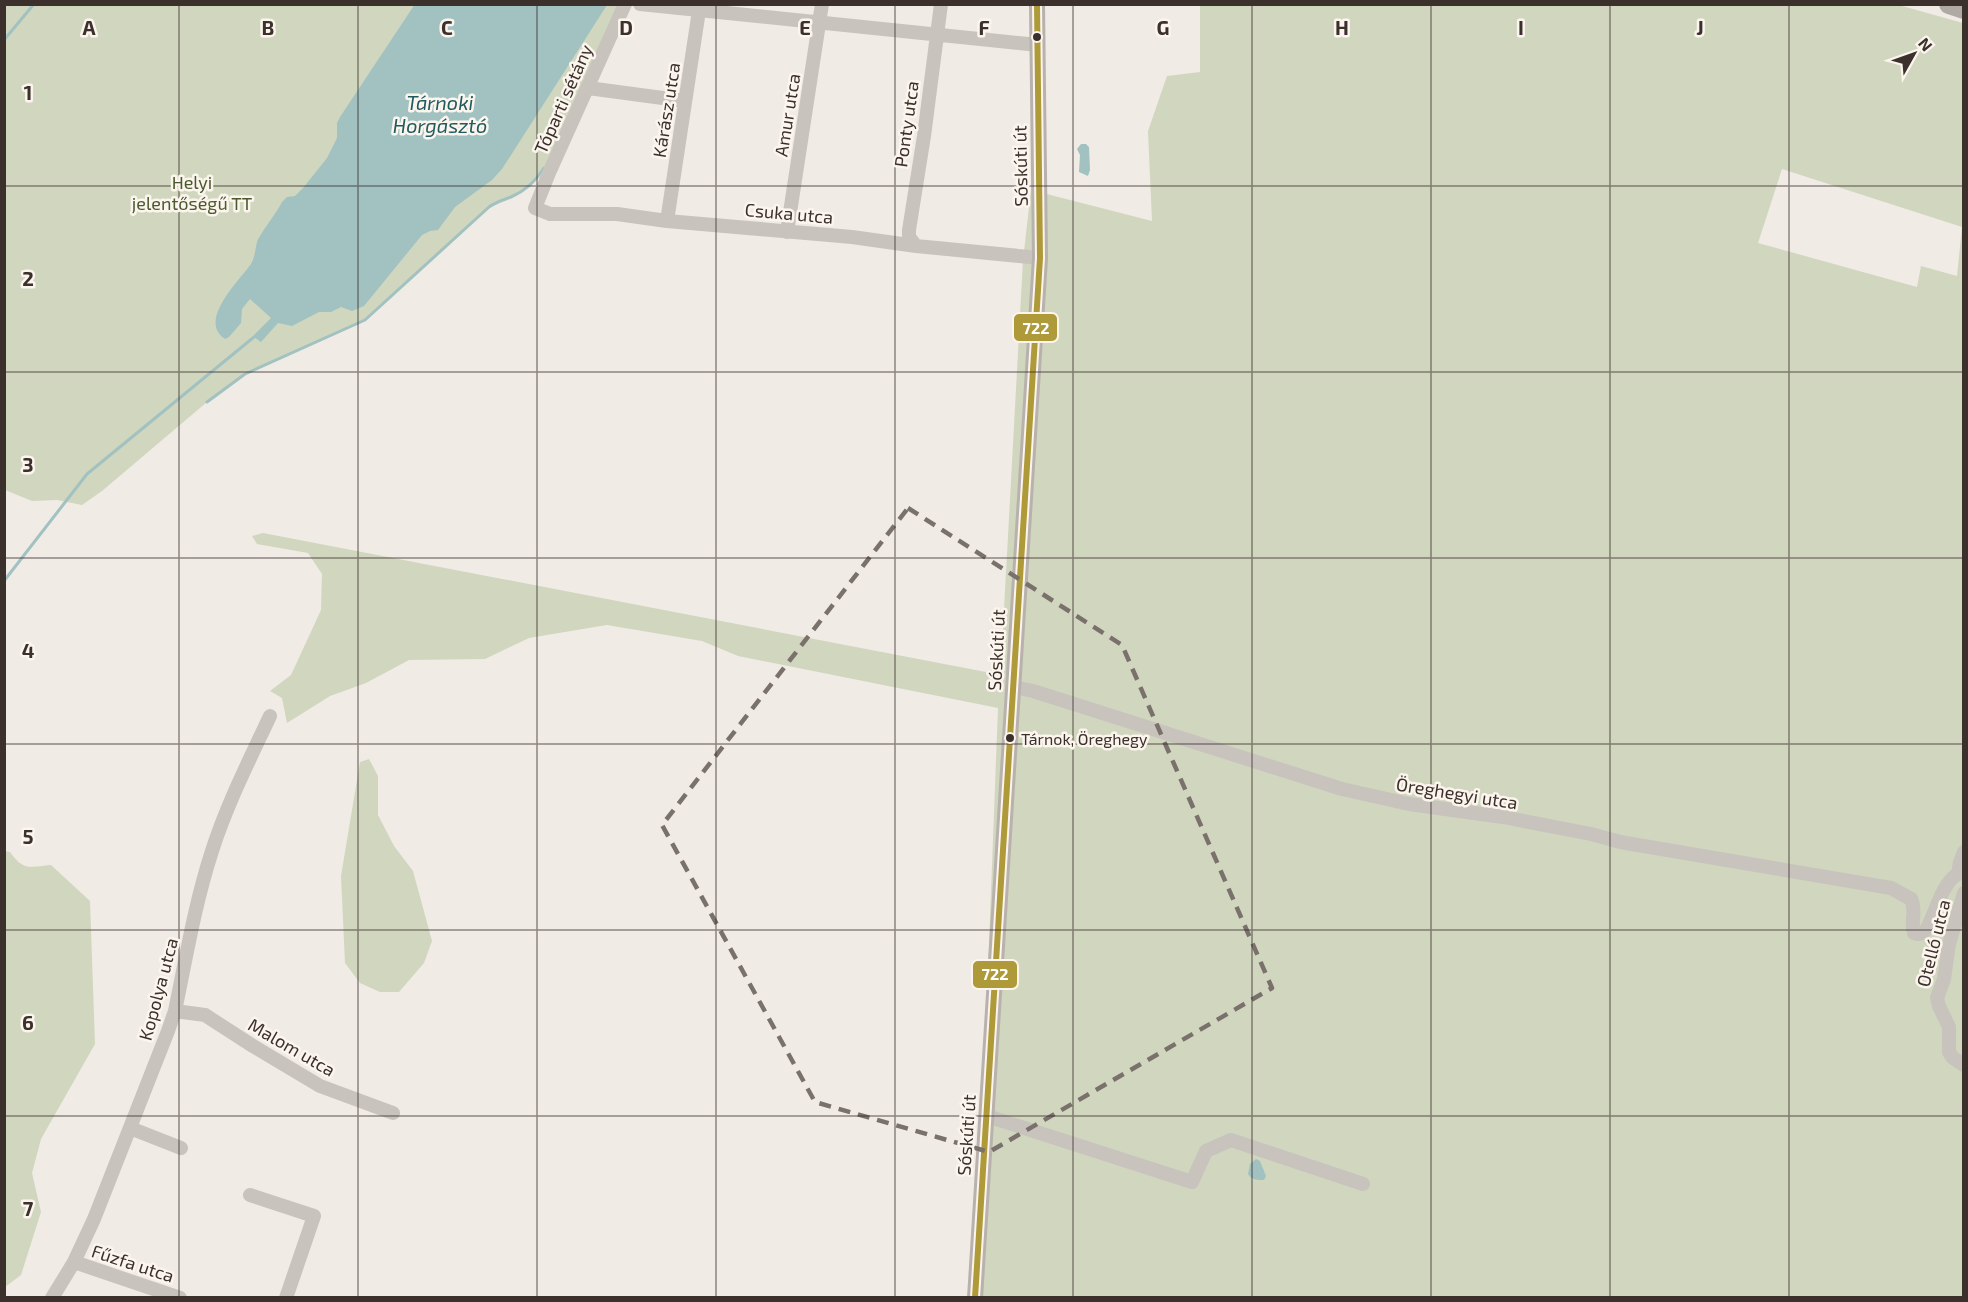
<svg xmlns="http://www.w3.org/2000/svg" width="1968" height="1302" viewBox="0 0 1968 1302" font-family="'Exo 2',sans-serif">
	<style>
		.green { fill: #d1d6bf; fill-rule: evenodd }
		.water { fill: #a1c2c1 }
		.lines { fill: none; stroke-linecap: round; stroke-linejoin: round }
		.stream { stroke: #a1c2c1; stroke-width: 3 }
		.minor { stroke: #c9c3be; stroke-width: 14 }
		.major { stroke: #b8b1ad; stroke-width: 16 }
		.highway { stroke: #afaaa4; stroke-width: 20 }
		.bus-1-casing { stroke: #fbf5ee; stroke-width: 10 }
		.bus-1 { stroke: #ae9a39; stroke-width: 6 }
		.marked { fill: none; stroke: #7a716c; stroke-width: 4.5; stroke-dasharray: 12 8; stroke-linejoin: round }
		.grid { fill: none; stroke: #3b302b; stroke-width: 1.5; stroke-opacity: 0.55 }
		.bus-dot { fill: #3b302b; stroke: #fbf5ee; stroke-width: 2 }
		.labels { text-anchor: middle; dominant-baseline: central; stroke-width: 5; stroke-linejoin: round; paint-order: stroke }
		.bus-label { font-size: 16px; fill: #3b302b; stroke: #fbf5ee; text-anchor: start }
		.street-label { font-size: 18px; fill: #3b302b; stroke: #fbf5ee }
		.park-label { font-size: 18px; fill: #4a5a2e; stroke: #fbf5ee }
		.water-label { font-size: 20px; font-style: italic; fill: #1f5a5e; stroke: #fbf5ee }
		.grid-label { font-size: 20px; text-anchor: middle; font-weight: bold; fill: #3b302b; stroke: #fbf5ee; stroke-width: 5; stroke-linejoin: round; paint-order: stroke }
		.line-badge { stroke: #fbf5ee; stroke-width: 2 }
		.badge-label { font-size: 16px; text-anchor: middle; font-weight: bold; fill: #fff }
	</style>
	<rect width="100%" height="100%" fill="#f0ebe5"/>
	<path class="green" d="M1895,4L1963,23V1297H971L983,1101L998,708L738,656L702,641L607,625L529,638L485,659L409,660L366,683L330,696L287,723L282,698L270,691L291,675L321,610L322,574L308,553L257,544L252,536L263,533L986,672L1001,665L1023,260L1031,190L1152,221L1148,131L1167,76L1200,72V5ZM1782,169L1962,227L1957,276L1921,266L1917,287L1758,243Z
		M4,5H619L549,160C539,176 529,189 511,197C503,200 496,202 489,207L365,320L245,374L207,402L102,491L82,505L57,500L32,501L5,490Z
		M369,759L378,776V815L394,846L413,871L432,941L424,963L399,992H380L360,983L345,963L341,876L360,762Z
		M5,851L10,852C23,871 30,867 51,865L90,901L95,1044L41,1139L32,1173L41,1212L21,1275L5,1287Z"/>
	<path class="water" d="M415,4L607,5L502,169L492,180L455,207L438,230L430,231L422,235L364,306L352,311L341,307L331,312H319L292,326L278,323L261,342L254,337V335L271,318L250,299L242,309L241,323L229,337L225,339C197,321 239,281 251,264C255,257 255,250 257,242C261,232 276,214 282,202L287,197L295,196L303,188L327,158L337,138V123L340,117Z
		M1081,144H1086L1089,147L1090,170L1088,176L1079,172L1080,155L1077,149Z
		M1256,1159L1260,1161L1266,1176L1264,1180C1258,1180 1251,1180 1248,1174L1250,1164Z"/>
	<g class="lines">
		<path class="stream" d="M4,40L34,4
			M207,402L245,374L365,320L489,207C496,202 503,200 511,197C525,191 536,181 544,168
			M4,581L87,474L254,337"/>
		<path class="minor" d="M625,4L549,173L535,208L550,214H617L667,221L852,237L916,246L1040,258
			M640,4L1038,45
			M588,88L685,101
			M667,221L700,4
			M787,232L822,4
			M916,246L909,237V230L924,136L941,4
			M1014,687L1033,691L1342,789L1409,804L1503,817L1591,834L1620,842L1891,888L1911,899C1917,911 1910,922 1914,933C1919,935 1922,934 1926,930C1935,915 1942,882 1958,874
			M1958,874L1960,862L1964,852
			M1964,893L1949,944L1944,979L1937,998L1939,1006L1949,1027V1052L1953,1058L1964,1065
			M175,1011L205,1015L253,1046L320,1086L393,1113
			M987,1116L1192,1182L1206,1151L1231,1140L1363,1184
			M130,1128L181,1148
			M250,1195L314,1216L286,1298
			M74,1262L180,1298
			M52,1298L74,1262L94,1219L168,1031L175,1011C186,958 195,903 212,851C227,804 249,761 270,716"/>
		<path class="major" d="M975,1298L1040,258L1037,4"/>
		<path class="highway" d="M1949,4L1964,9"/>
		<g class="bus-1-casing">
			<path id="bus-1" d="M975,1298L1040,258L1037,4"/>
		</g>
		<use href="#bus-1" class="bus-1"/>
	</g>
	<path class="marked" d="M908,508L1122,645L1272,988L989,1152L815,1102L662,825Z"/>
	<path class="grid" d="M179,4V1298M358,4V1298M537,4V1298M716,4V1298M895,4V1298M1073,4V1298M1252,4V1298M1431,4V1298M1610,4V1298M1789,4V1298M4,186H1964M4,372H1964M4,558H1964M4,744H1964M4,930H1964M4,1116H1964"/>
	<g class="bus-dot">
		<circle cx="1037" cy="37" r="5"/>
		<circle cx="1010" cy="738" r="5"/>
	</g>
	<g class="labels">
		<g class="bus-label">
			<text x="1021" y="738">Tárnok, Öreghegy</text>
		</g>
		<g class="street-label">
			<text transform="translate(563 99) rotate(-66)">Tóparti sétány</text>
			<text transform="translate(666 110) rotate(-81)">Kárász utca</text>
			<text transform="translate(787 115) rotate(-81)">Amur utca</text>
			<text transform="translate(906 124) rotate(-82)">Ponty utca</text>
			<text transform="translate(1020 166) rotate(-91)">Sóskúti út</text>
			<text transform="translate(789 213) rotate(5)">Csuka utca</text>
			<text transform="translate(996 650) rotate(-87)">Sóskúti út</text>
			<text transform="translate(1457 793) rotate(9)">Öreghegyi utca</text>
			<text transform="translate(1933 943) rotate(-76)">Otelló utca</text>
			<text transform="translate(158 989) rotate(-75)">Kopolya utca</text>
			<text transform="translate(292 1047) rotate(30)">Malom utca</text>
			<text transform="translate(966 1135) rotate(-86)">Sóskúti út</text>
			<text transform="translate(133 1263) rotate(18)">Fűzfa utca</text>
		</g>
		<g class="park-label">
			<text x="192" y="182">Helyi<tspan x="192" dy="21">jelentőségű TT</tspan></text>
		</g>
		<g class="water-label">
			<text x="440" y="102">Tárnoki<tspan x="440" dy="23">Horgásztó</tspan></text>
		</g>
	</g>
	<g class="grid-label">
		<text x="89" y="35">A</text>
		<text x="268" y="35">B</text>
		<text x="447" y="35">C</text>
		<text x="626" y="35">D</text>
		<text x="805" y="35">E</text>
		<text x="984" y="35">F</text>
		<text x="1163" y="35">G</text>
		<text x="1342" y="35">H</text>
		<text x="1521" y="35">I</text>
		<text x="1700" y="35">J</text>
		<text x="28" y="100">1</text>
		<text x="28" y="286">2</text>
		<text x="28" y="472">3</text>
		<text x="28" y="658">4</text>
		<text x="28" y="844">5</text>
		<text x="28" y="1030">6</text>
		<text x="28" y="1216">7</text>
	</g>
	<g class="line-badge">
		<rect x="1013" y="313" width="45" height="29" rx="6" fill="#ae9a39"/>
		<rect x="972" y="960" width="46" height="29" rx="6" fill="#ae9a39"/>
	</g>
	<g class="badge-label">
		<text x="1036" y="334">722</text>
		<text x="995" y="980">722</text>
	</g>
	<rect width="1968" height="1302" fill="none" stroke="#3b302b" stroke-width="12"/>
	<g transform="translate(1914 54) rotate(50)" stroke="#fbf5ee" stroke-width="4.5" paint-order="stroke">
	<path d="M0-4.5L10 22L0 15L-10 22Z" fill="#3b302b"/>
	<text y="-9" font-size="16" font-weight="bold" text-anchor="middle" fill="#3b302b">N</text>
	</g>
</svg>
